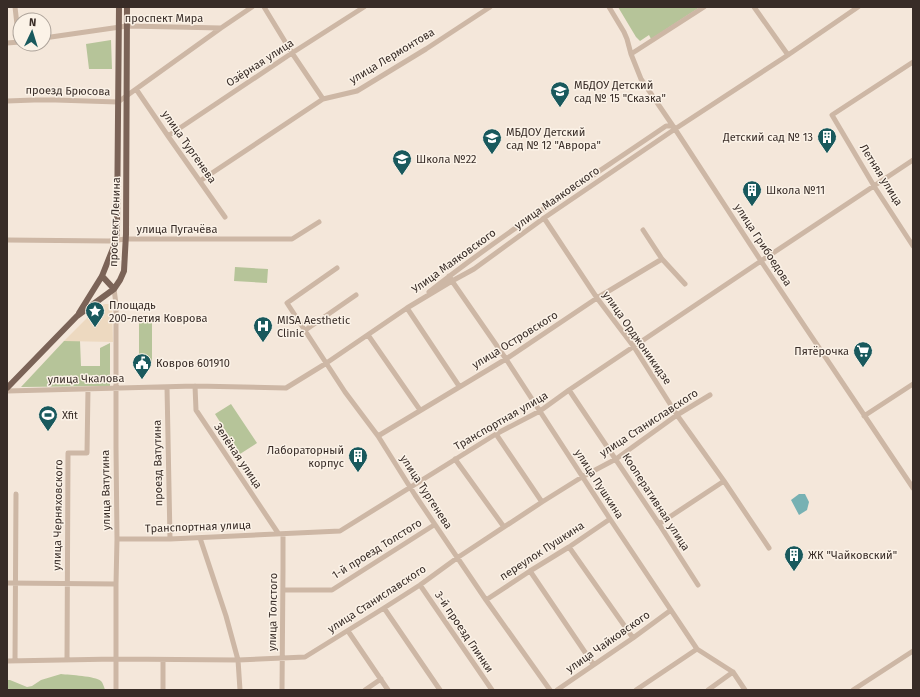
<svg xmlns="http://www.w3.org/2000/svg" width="920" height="697" viewBox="0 0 920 697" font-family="'Fira Sans',sans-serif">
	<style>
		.green { fill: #b6c499 }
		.plaza { fill: #edd9c0 }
		.water { fill: #77b1b3 }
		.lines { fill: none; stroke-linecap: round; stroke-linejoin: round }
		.minor { stroke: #cdb7a5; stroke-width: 5 }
		.major { stroke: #7b6357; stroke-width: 6 }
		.labels { text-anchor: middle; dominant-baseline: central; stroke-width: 3; stroke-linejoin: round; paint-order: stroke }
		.street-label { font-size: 11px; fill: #382c27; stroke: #fbf2e7 }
		.poi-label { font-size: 11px; fill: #382c27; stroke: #fbf2e7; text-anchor: start }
	</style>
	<rect width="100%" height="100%" fill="#f4e7da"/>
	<path class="green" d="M618,7H700L651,39L649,35L640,41L636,37Z
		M111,40L112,69H89L86,44Z
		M235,267L268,269L267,283L234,281Z
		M152,317V362H139V318Z
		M64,341H80L81,366H100V348L110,343V386L21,387Z
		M231,404L257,443L240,454L215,414Z
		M61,674C70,675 95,676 101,681C103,683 104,687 105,690H7V680H10L27,687L32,686L41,680Z"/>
	<path class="plaza" d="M105,304H109L112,307L113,342L64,341L91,314L102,305Z"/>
	<path class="water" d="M799,494H805L809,502L807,510L799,515L791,500Z"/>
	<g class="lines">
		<path class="minor" d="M15,7L19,42
			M264,7L292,53L323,99
			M609,7L624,32L627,39L631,54L641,79L675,129L761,261L913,488
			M754,7L788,55
			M44,38L127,26L221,28
			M7,43L20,42
			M631,54L704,7
			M913,62L832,115L874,186L913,246
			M136,89L168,136L225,217
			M7,101L34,100H56L118,102L221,28L252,7
			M168,136L292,53L364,7
			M200,181L323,99L357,91L426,49L490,7
			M544,218L597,298L634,347L677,415L724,481L769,548
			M643,230L662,259L685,284
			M7,240L109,241L126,239H292L319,222
			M337,268L287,303L345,392L378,436L415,495L486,600L550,690
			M449,276L452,281L506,359L610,519L697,649L733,672L745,690
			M114,289L116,304V447L117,539L116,584V690
			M429,292C505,232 587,180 666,126H673
			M407,308L459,386
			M304,331L356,295
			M368,335L420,410
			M195,386L196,410L278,533
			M167,387L170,539
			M569,390L659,524L698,585
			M7,391L195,386L286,388L325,364L407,308L452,281L474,269L544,218L675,129L788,55L858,7
			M864,416L913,384
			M496,434L542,502
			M378,436L506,359L597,298L662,259
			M455,459L504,527
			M659,524L724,481
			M200,538L226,616L238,660L240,690
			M117,539H170L340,531L496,434L540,411L569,390L761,261L913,160
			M569,547L633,638
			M530,571L593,664
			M7,583L116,584
			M420,585L492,690
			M283,590H332L434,525
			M486,600L530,571L569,547L610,519
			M384,608L440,690
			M348,631L388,690
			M67,660L68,453H87L88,389
			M163,660V690
			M7,661L116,659L238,660L305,657L384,608L420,585L457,558L542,502L582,477L616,459L677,415L710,395
			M15,661L16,494
			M282,690L283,569V534
			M365,690L381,679
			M557,690L633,638L671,610
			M636,690L697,649
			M708,690L733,672
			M853,690L913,651"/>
		<path class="major" d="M102,276L114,289
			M79,313L102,276L116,241L117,227L119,7
			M7,388L77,316L114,289L120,280L124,271L126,234L127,7"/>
	</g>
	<defs>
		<g id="school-pin" transform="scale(1)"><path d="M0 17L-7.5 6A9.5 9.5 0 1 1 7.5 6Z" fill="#19595d" stroke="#fbf2e7"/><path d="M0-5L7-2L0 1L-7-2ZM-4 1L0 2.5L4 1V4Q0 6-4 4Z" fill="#fff"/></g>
		<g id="building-pin" transform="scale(1)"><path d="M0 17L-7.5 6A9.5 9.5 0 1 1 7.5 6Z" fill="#19595d" stroke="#fbf2e7"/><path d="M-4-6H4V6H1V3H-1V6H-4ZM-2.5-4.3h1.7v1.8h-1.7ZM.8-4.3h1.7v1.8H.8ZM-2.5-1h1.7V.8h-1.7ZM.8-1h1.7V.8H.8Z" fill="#fff"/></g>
		<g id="sight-pin" transform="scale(1)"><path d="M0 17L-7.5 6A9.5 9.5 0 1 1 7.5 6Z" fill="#19595d" stroke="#fbf2e7"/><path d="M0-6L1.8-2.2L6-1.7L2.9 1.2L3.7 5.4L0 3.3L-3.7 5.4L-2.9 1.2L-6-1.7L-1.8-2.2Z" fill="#fff"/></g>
		<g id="hospital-pin" transform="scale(1)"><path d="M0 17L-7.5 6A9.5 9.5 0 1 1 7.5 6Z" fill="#19595d" stroke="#fbf2e7"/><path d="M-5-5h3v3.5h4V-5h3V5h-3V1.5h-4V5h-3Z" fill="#fff"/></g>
		<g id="supermarket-pin" transform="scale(1)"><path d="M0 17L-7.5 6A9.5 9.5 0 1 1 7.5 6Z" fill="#19595d" stroke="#fbf2e7"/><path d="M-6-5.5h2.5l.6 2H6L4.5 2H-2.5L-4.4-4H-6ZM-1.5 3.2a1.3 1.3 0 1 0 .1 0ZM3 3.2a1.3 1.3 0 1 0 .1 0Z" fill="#fff"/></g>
		<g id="civic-pin" transform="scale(1)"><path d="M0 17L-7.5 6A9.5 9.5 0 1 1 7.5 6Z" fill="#19595d" stroke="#fbf2e7"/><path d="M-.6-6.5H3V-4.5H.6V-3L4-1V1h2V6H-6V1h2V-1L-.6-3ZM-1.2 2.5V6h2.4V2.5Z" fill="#fff"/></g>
		<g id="stadium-pin" transform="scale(1)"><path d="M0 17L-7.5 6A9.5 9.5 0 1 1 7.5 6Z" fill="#19595d" stroke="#fbf2e7"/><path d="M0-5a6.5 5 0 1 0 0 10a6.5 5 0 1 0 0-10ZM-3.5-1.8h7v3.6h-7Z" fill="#fff"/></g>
	</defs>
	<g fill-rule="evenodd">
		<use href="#school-pin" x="560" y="91"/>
		<use href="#building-pin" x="827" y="137"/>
		<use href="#school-pin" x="492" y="138"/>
		<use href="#school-pin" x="402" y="159"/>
		<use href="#building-pin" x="752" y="190"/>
		<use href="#sight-pin" x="95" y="311"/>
		<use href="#hospital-pin" x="263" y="326"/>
		<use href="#supermarket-pin" x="863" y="351"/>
		<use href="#civic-pin" x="142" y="363"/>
		<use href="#stadium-pin" x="48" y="415"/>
		<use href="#building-pin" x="358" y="456"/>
		<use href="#building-pin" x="794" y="555"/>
	</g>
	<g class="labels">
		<g class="street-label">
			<text x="164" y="18">проспект Мира</text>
			<text transform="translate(392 56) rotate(-31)">улица Лермонтова</text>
			<text transform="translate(260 63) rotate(-33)">Озёрная улица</text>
			<text transform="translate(68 91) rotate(1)">проезд Брюсова</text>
			<text transform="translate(189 147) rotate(55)">улица Тургенева</text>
			<text transform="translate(881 175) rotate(58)">Летняя улица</text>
			<text transform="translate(557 198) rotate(-35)">улица Маяковского</text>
			<text transform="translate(115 222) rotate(-88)">проспект Ленина</text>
			<text x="177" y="229">улица Пугачёва</text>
			<text transform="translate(763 245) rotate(57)">улица Грибоедова</text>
			<text transform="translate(454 261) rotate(-36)">Улица Маяковского</text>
			<text transform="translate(637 338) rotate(55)">улица Орджоникидзе</text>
			<text transform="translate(515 340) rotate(-32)">улица Островского</text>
			<text transform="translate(86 379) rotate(-1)">улица Чкалова</text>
			<text transform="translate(501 421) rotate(-30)">Транспортная улица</text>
			<text transform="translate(649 423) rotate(-33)">улица Станиславского</text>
			<text transform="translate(238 456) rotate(56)">Зелёная улица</text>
			<text transform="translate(158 463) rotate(-91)">проезд Ватутина</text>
			<text transform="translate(599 484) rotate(57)">улица Пушкина</text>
			<text transform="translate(106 490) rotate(-91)">улица Ватутина</text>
			<text transform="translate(426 492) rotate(57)">улица Тургенева</text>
			<text transform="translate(656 502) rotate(57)">Кооперативная улица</text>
			<text transform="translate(58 515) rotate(-89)">улица Черняховского</text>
			<text transform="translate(198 527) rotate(-2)">Транспортная улица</text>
			<text transform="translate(377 549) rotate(-32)">1-й проезд Толстого</text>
			<text transform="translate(542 551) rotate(-33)">переулок Пушкина</text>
			<text transform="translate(377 599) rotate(-33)">улица Станиславского</text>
			<text transform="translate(273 612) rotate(-89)">улица Толстого</text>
			<text transform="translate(464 632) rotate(56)">3-й проезд Глинки</text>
			<text transform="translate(608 642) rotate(-35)">улица Чайковского</text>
		</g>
		<g class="poi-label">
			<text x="574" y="85">МБДОУ Детский<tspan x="574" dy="13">сад № 15 "Сказка"</tspan></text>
			<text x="506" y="132">МБДОУ Детский<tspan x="506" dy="13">сад № 12 "Аврора"</tspan></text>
			<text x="813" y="137" text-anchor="end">Детский сад № 13</text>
			<text x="416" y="159">Школа №22</text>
			<text x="766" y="190">Школа №11</text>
			<text x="109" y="305">Площадь<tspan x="109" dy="13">200-летия Коврова</tspan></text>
			<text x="277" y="320">MISA Aesthetic<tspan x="277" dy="13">Clinic</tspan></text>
			<text x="849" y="351" text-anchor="end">Пятёрочка</text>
			<text x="156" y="363">Ковров 601910</text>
			<text x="62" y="415">Xfit</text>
			<text x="344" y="450" text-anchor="end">Лабораторный<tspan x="344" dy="13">корпус</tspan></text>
			<text x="808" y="555">ЖК "Чайковский"</text>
		</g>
	</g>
	<rect width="920" height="697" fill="none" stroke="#382c27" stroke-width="16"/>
	<g transform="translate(32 32) rotate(4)"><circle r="19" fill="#fbf2e7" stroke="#ada39a"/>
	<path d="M0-3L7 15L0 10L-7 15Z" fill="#19595d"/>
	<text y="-6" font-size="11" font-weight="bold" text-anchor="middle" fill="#382c27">N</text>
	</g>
</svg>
